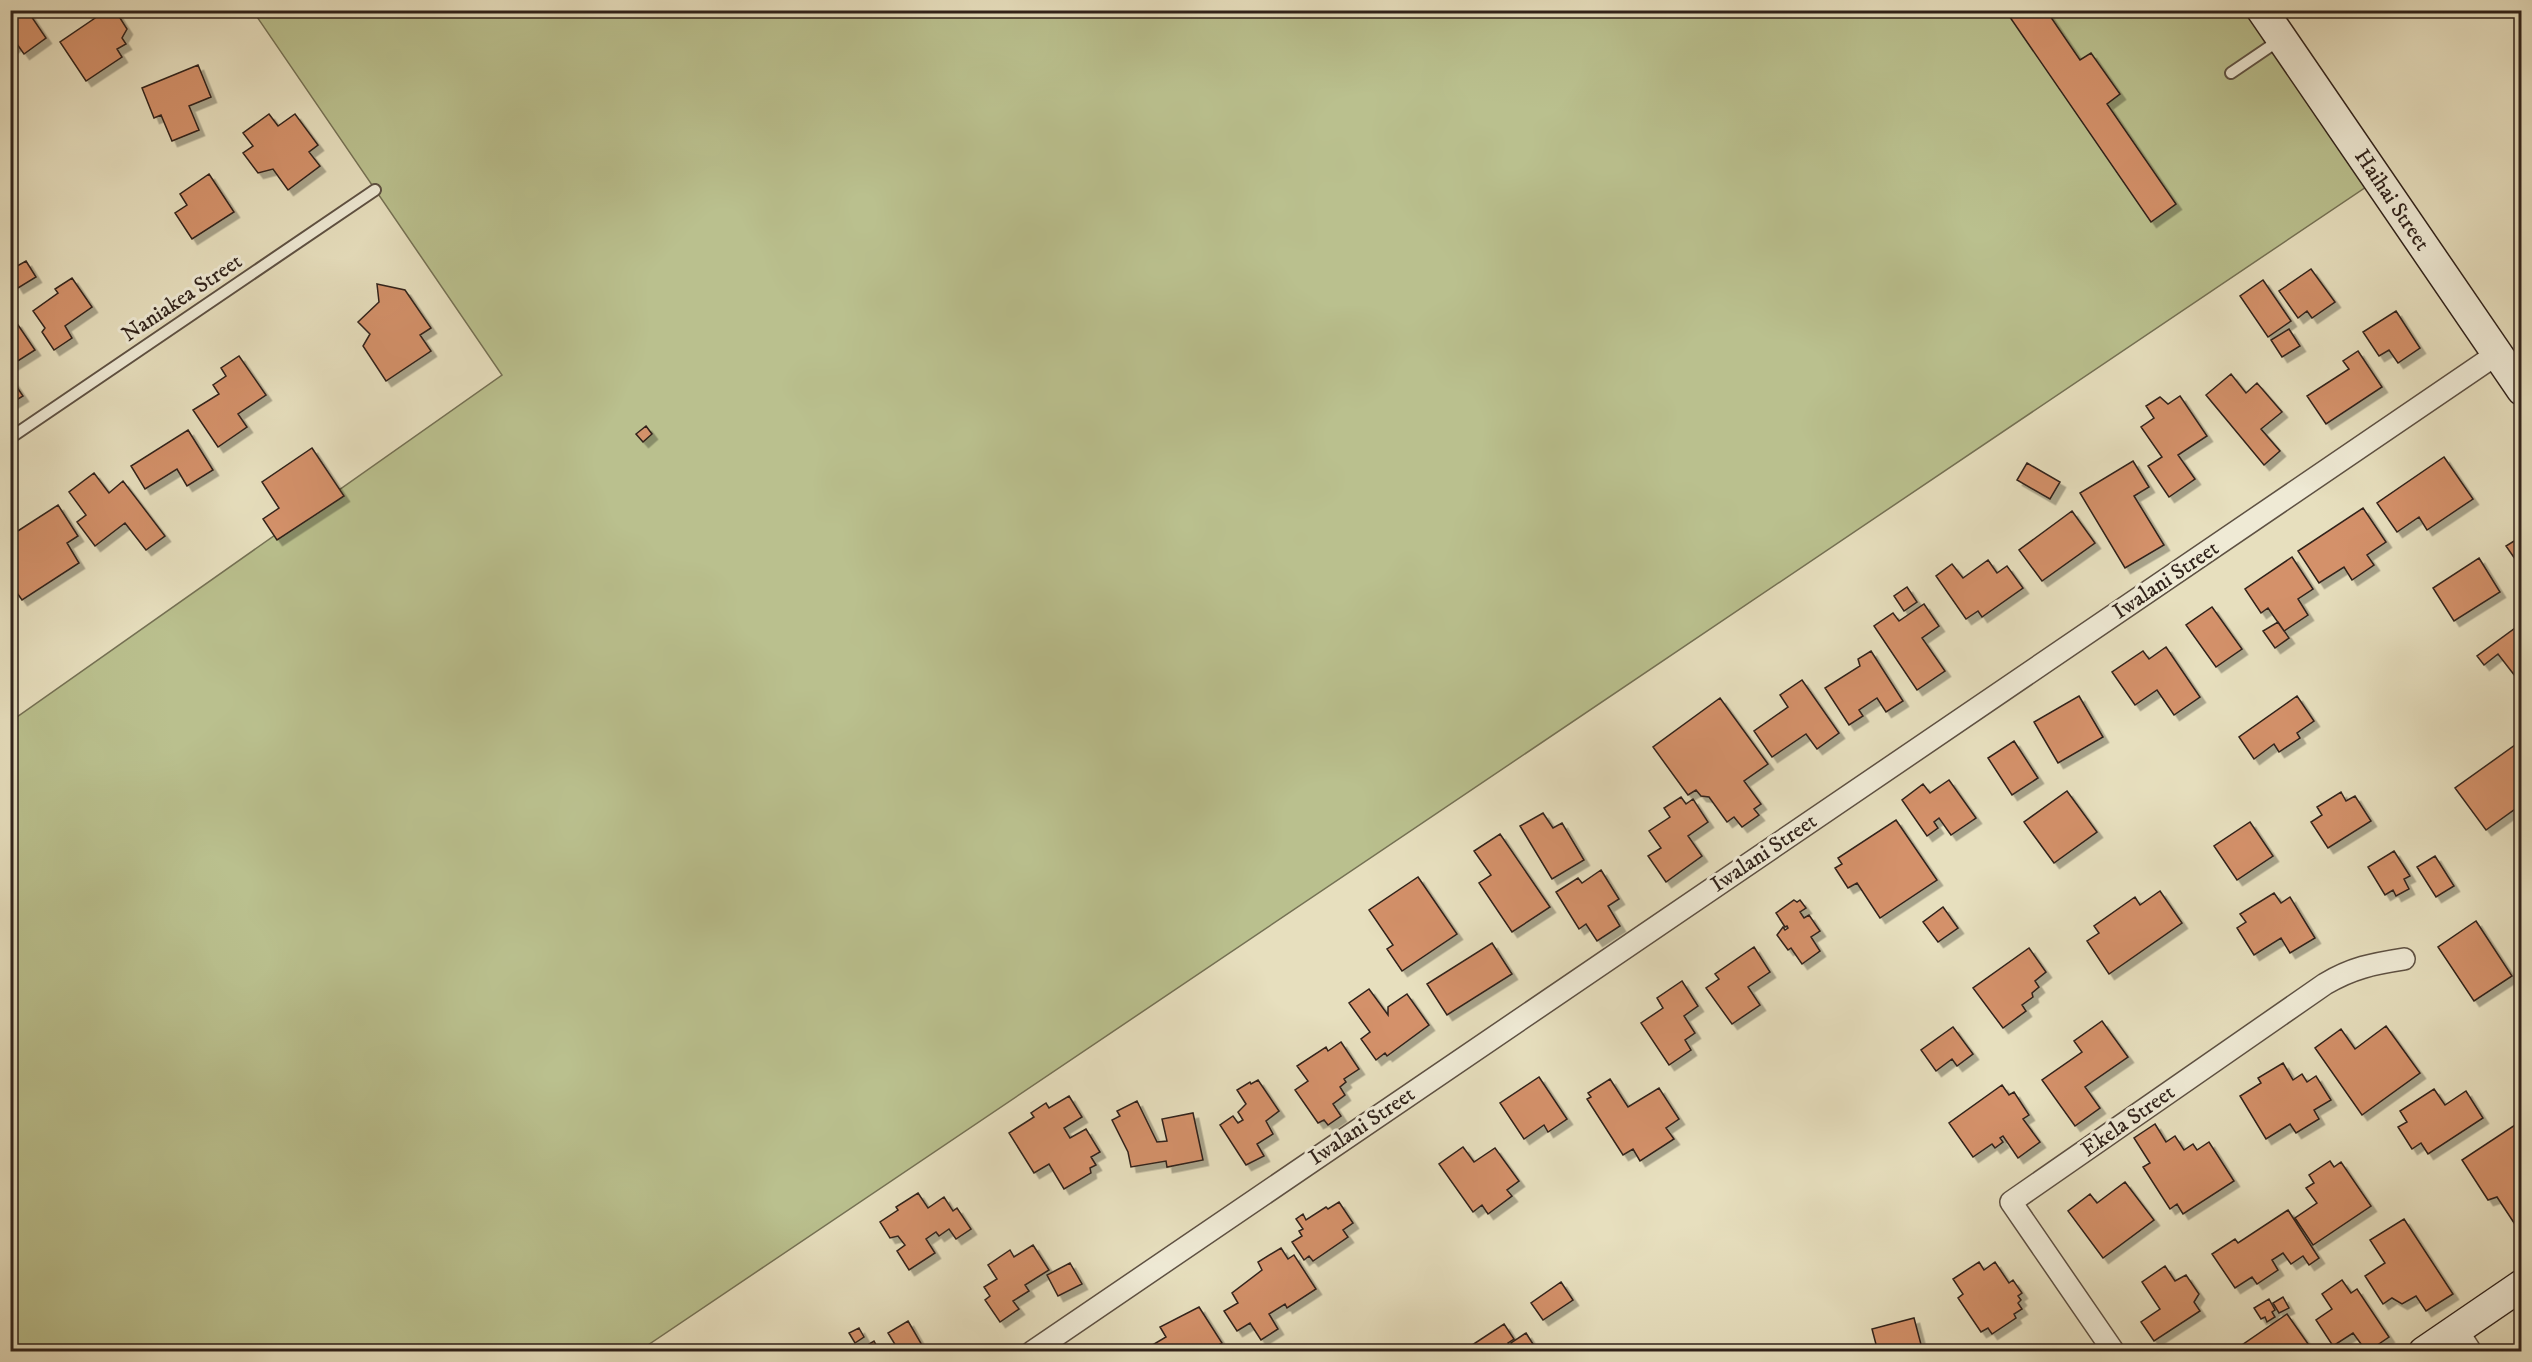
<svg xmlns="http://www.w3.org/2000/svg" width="2532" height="1362" viewBox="0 0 2532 1362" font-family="'IM FELL DW Pica',serif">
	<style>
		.green { fill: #bac08e; stroke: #757154; stroke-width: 1.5 }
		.building { fill: #d4916b; stroke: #30221a; stroke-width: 1.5; filter: url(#shadow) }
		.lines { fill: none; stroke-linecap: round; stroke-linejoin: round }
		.lane-casing { stroke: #5e5143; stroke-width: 14 }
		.street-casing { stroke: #5e5143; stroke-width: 24 }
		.secondary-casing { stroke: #30221a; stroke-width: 33 }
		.lane { stroke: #efead5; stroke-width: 10 }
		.street { stroke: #efead5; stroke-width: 21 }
		.secondary { stroke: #efead5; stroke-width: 30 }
		.labels { text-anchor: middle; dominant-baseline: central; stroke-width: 6; stroke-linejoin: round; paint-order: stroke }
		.street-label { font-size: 22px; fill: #30221a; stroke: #efead5 }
	</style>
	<defs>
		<filter id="shadow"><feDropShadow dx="5.5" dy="5.5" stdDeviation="0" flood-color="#0004"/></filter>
	</defs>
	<rect width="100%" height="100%" fill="#e7dfbe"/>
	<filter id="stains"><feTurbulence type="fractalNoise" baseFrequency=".00333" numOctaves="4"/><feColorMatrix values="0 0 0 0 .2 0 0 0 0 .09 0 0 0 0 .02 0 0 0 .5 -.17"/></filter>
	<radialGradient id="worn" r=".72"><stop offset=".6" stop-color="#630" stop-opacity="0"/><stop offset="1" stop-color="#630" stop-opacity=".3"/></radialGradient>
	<path class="green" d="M253,11H2246L2366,187L639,1351H11L10,722L502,375Z"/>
	<path class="building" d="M10,10H27L46,38L24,54L17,44L12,48L10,46Z
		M107,10H115L127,29L122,38L126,44L117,49L122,57L86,81L60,42Z
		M2005,10H2046L2080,60L2091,53L2120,94L2107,104L2176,204L2151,222Z
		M198,65L211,97L189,106L199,130L172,141L161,115L154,118L142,88Z
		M269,114L278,126L295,114L318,145L309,152L320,166L288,190L273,169L258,173L243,153L253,146L243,133Z
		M209,174L234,212L192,239L175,213L187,205L180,194Z
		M26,261L36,277L18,288L10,275V270Z
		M2311,269L2335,302L2312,318L2307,311L2298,318L2279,291Z
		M72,278L92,307L65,326L72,338L54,350L42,332L45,328L33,311L58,293L55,289Z
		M2263,280L2291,321L2268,337L2240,296Z
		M377,284L405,290L431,328L420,335L431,351L386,381L363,346L370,334L358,322L379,302Z
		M2396,311L2420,348L2398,363L2389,350L2379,356L2363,332Z
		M16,322L35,350L10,366V326Z
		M2289,329L2300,346L2282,357L2271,340Z
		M2358,351L2382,387L2326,424L2307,396L2349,369L2343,361Z
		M239,356L266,395L238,414L247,427L218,447L193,410L219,394L213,385L226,376L221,368Z
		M2231,374L2246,393L2257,383L2282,412L2261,429L2280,451L2264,465L2206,395Z
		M10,377L23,396L10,404Z
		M2180,396L2207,436L2178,455L2195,479L2169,497L2148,466L2162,457L2141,427L2154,418L2146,406L2160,397L2168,404Z
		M646,426L652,434L643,442L636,434Z
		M188,430L213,470L187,486L177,469L145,489L131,466Z
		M312,448L344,496L277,540L263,519L279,508L262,482Z
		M2444,457L2473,499L2427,530L2419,517L2397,532L2377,503Z
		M2133,461L2149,487L2134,496L2164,545L2125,568L2080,493Z
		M2027,463L2060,482L2050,499L2017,480Z
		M94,473L109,493L123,481L165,536L146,550L125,523L95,546L77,522L86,515L69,492Z
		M58,505L78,536L67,543L79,563L22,600L10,583V536Z
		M2363,508L2386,542L2367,555L2374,565L2352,580L2344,567L2319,583L2298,551Z
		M2072,511L2095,543L2042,581L2019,550Z
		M2522,536V569L2506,546Z
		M2292,557L2313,589L2298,599L2308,615L2284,631L2268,608L2261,613L2245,589Z
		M2479,558L2500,592L2454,621L2433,588Z
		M1988,560L1997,573L2007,566L2023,588L1982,617L1978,611L1966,619L1936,576L1952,564L1963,578Z
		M1907,587L1917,602L1904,611L1894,596Z
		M1924,604L1939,626L1922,638L1945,671L1917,690L1874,626L1893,613L1899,621Z
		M2212,607L2242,649L2216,667L2186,625Z
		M2278,622L2289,638L2275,648L2263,631Z
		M2522,623V685L2498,654L2484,665L2477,656Z
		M2166,647L2200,697L2174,715L2157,690L2135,705L2112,672L2143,651L2149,659Z
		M1871,651L1903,701L1886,712L1877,698L1859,710L1863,716L1849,725L1825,688L1860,666L1858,659Z
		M1802,680L1839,733L1817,749L1806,734L1772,757L1754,731L1788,707L1780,695Z
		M2079,696L2103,737L2058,763L2034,722Z
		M2297,696L2314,721L2297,733L2300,738L2279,752L2274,744L2254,759L2239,737Z
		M1720,698L1768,764L1744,781L1761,804L1754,809L1759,815L1742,827L1734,817L1727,822L1709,797L1701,796L1696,790L1688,795L1653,747Z
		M2522,740V804L2486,830L2455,788Z
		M2014,741L2038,778L2012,795L1988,758Z
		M1949,780L1976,818L1951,835L1939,818L1934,822L1938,828L1927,836L1902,800L1923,784L1930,793Z
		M2067,791L2097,832L2054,863L2024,822Z
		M2341,792L2346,801L2355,796L2371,821L2328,848L2311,822L2322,815L2317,807Z
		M1681,797L1686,804L1693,799L1708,822L1688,836L1702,856L1666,882L1648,856L1661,848L1649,831L1670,817L1664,808Z
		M1543,813L1553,828L1562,823L1584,860L1552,879L1520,826Z
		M1896,820L1937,880L1880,918L1857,883L1848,888L1835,868L1842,864L1838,858Z
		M2250,822L2273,856L2237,880L2214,846Z
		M1500,834L1550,907L1512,932L1479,883L1491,875L1474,851Z
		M2394,851L2410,876L2404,879L2409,889L2396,896L2393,890L2385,895L2368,867Z
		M2435,856L2454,886L2436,897L2417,867Z
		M1601,870L1619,899L1608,906L1620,926L1597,941L1586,924L1579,929L1556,892L1578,878L1582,883Z
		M1418,877L1457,934L1402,971L1387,949L1393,945L1369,910Z
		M2160,891L2182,923L2109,974L2087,941L2099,933L2094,926L2135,897L2140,905Z
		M2274,893L2281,903L2290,897L2315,938L2290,953L2281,938L2254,955L2237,928L2246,922L2240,914Z
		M1794,900L1797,902L1800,900L1806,908L1800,912L1804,918L1809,915L1820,931L1811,937L1820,951L1802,964L1791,948L1788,950L1777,935L1783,927L1785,930L1788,928L1787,926L1785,927L1776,913Z
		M1943,907L1958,928L1938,942L1923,922Z
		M2476,921L2512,976L2474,1001L2438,947Z
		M1492,943L1512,974L1447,1015L1427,984Z
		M1754,947L1770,972L1748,987L1760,1005L1732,1024L1706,988L1719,979L1715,974Z
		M2029,948L2046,972L2035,981L2039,987L2032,993L2033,997L2022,1005L2026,1011L2003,1028L1973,988Z
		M1682,981L1698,1006L1684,1016L1695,1033L1685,1040L1691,1050L1669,1065L1641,1023L1663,1008L1657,998Z
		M1369,989L1388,1015V1007L1407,994L1429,1025L1387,1056L1385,1053L1376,1060L1361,1039L1370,1032L1349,1003Z
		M2102,1021L2128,1057L2085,1087L2100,1108L2075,1126L2042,1080L2082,1052L2074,1041Z
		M2386,1026L2420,1073L2362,1115L2315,1048L2341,1029L2355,1049Z
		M1953,1027L1973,1054L1957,1066L1952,1059L1936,1071L1921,1050Z
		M1341,1042L1359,1069L1344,1079L1346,1082L1340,1087L1345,1095L1333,1104L1341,1116L1328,1125L1324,1120L1318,1123L1295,1090L1308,1081L1297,1066L1326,1047L1328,1051Z
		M2283,1063L2293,1080L2302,1074L2307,1082L2316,1076L2331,1100L2314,1110L2319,1119L2296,1133L2290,1124L2266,1139L2240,1096L2261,1083L2258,1078Z
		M1539,1077L1567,1119L1548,1132L1544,1125L1524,1139L1500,1103Z
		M1610,1079L1628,1107L1659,1088L1679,1119L1666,1128L1674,1139L1640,1161L1633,1149L1623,1155L1587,1099L1591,1097L1588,1093Z
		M1258,1080L1279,1111L1266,1121L1273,1134L1257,1144L1264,1156L1246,1165L1220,1125L1233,1116L1238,1123L1243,1120L1238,1112L1246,1104L1237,1090L1250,1082L1251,1084Z
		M2002,1085L2009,1095L2014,1092L2029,1115L2023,1119L2040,1142L2018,1158L2003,1136L2000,1138L2003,1142L1995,1148L1992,1144L1973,1157L1949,1123Z
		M2434,1089L2445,1105L2466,1091L2483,1118L2428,1154L2421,1143L2412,1149L2398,1127L2407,1122L2400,1111Z
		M1069,1096L1082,1117L1064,1128L1070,1138L1086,1129L1100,1152L1091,1157L1096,1165L1090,1168L1091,1173L1064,1189L1049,1164L1034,1173L1009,1133L1034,1117L1031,1113L1046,1103L1049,1108Z
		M1137,1101L1157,1142L1167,1141L1162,1119L1193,1113L1203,1160L1167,1167L1166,1161L1131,1167L1128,1152L1112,1120L1120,1116L1117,1111Z
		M2155,1124L2166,1142L2175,1136L2184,1150L2193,1144L2197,1150L2209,1142L2234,1181L2183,1214L2177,1204L2170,1209L2143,1167L2150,1163L2134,1138Z
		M2515,1125L2522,1134V1235L2497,1197L2488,1200L2462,1160Z
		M1463,1147L1474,1162L1495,1148L1519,1181L1507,1190L1512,1196L1488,1214L1482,1205L1473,1212L1439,1164Z
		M2330,1161L2334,1167L2341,1162L2371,1206L2313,1245L2295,1218L2317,1203L2306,1188L2314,1183L2309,1175Z
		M2125,1182L2154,1220L2103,1258L2068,1211L2090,1194L2097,1203Z
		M918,1193L928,1208L944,1197L953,1211L957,1208L971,1229L956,1239L949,1229L939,1236L936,1232L926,1239L935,1253L909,1270L897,1251L905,1245L898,1236L890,1238L880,1222L898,1210L896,1207Z
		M1339,1202L1353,1223L1343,1230L1348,1237L1313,1261L1309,1256L1304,1260L1292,1242L1302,1236L1299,1231L1303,1229L1296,1219L1303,1214L1306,1220L1326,1207L1328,1209Z
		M2288,1210L2319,1258L2309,1265L2303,1256L2291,1264L2283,1253L2272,1260L2278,1270L2257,1284L2252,1277L2235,1288L2212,1254L2235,1239L2238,1243Z
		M2404,1219L2453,1294L2426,1311L2416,1296L2402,1304L2392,1298L2383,1304L2365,1276L2385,1263L2370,1240Z
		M1033,1245L1049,1270L1025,1285L1029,1291L1013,1301L1019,1309L1000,1322L985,1300L990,1296L984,1287L997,1279L988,1265L1010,1250L1014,1257Z
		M1281,1248L1288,1259L1294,1255L1316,1289L1287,1308L1285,1304L1269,1314L1278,1329L1261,1340L1250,1323L1237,1331L1224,1311L1238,1303L1232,1293L1262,1270L1258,1262Z
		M1979,1262L1984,1270L1995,1262L2009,1283L2013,1280L2022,1293L2018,1296L2021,1300L2018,1303L2022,1309L2014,1314L2016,1318L1992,1334L1988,1328L1981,1332L1958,1298L1963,1294L1953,1279Z
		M1070,1263L1082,1284L1058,1296L1047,1275Z
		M2165,1266L2175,1281L2186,1275L2199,1294L2194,1302L2200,1311L2154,1341L2141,1322L2160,1309L2142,1282Z
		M2342,1280L2351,1293L2357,1289L2389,1337L2367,1352L2353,1333L2333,1346L2316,1320L2332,1309L2322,1294Z
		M1561,1282L1573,1300L1543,1320L1531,1303Z
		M2283,1297L2289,1308L2279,1313L2273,1303Z
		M2269,1299L2275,1310L2272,1312L2275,1317L2267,1322L2265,1317L2261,1319L2254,1308Z
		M1199,1307L1222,1343L1208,1352H1152L1149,1347L1166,1337L1160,1327Z
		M2287,1314L2311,1348L2305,1352H2247L2242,1345Z
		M1914,1318L1923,1352H1878L1872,1329Z
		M908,1321L926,1352H886L896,1346L888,1333Z
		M1504,1324L1514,1339L1508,1343L1513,1352H1468L1466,1349Z
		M859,1328L864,1337L855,1343L849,1333Z
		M1526,1333L1538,1352H1516L1511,1343Z
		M874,1341L880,1352H856Z"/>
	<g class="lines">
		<g class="lane-casing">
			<path id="lane" d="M2231,73L2281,39
				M10,438L375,190"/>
		</g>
		<g class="street-casing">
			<path id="street" d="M2457,1330L2471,1352
				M1032,1352L2497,354
				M2114,1352L2011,1202L2325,984C2352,968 2372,964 2404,959"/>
		</g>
		<g class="secondary-casing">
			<path id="secondary" d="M2262,10L2522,390
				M2424,1352L2522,1285"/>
		</g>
		<use href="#lane" class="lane"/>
		<use href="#street" class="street"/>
		<use href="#secondary" class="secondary"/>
	</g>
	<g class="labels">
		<g class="street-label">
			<text transform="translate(2392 200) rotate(56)">Haihai Street</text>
			<text transform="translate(182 298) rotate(-34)">Naniakea Street</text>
			<text transform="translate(2166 580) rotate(-34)">Iwalani Street</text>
			<text transform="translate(1764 853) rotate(-34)">Iwalani Street</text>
			<text transform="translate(2128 1121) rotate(-35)">Ekela Street</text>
			<text transform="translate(1362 1126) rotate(-34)">Iwalani Street</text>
		</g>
	</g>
	<rect width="2532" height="1362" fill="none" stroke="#e7dfbe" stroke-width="36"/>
	<rect x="12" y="12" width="2508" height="1338" fill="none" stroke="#30221a" stroke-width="3"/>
	<rect x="18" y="18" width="2496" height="1326" fill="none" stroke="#30221a" stroke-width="1.5"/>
	<rect width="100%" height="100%" filter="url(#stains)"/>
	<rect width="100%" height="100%" fill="url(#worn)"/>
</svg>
